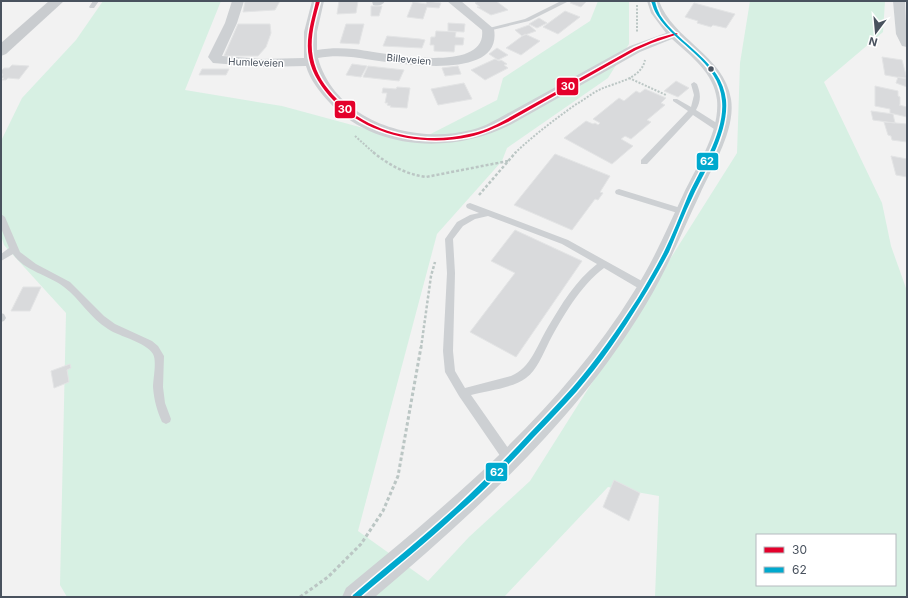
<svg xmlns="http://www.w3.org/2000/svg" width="908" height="598" viewBox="0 0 908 598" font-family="Inter,sans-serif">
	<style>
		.green { fill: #d7f0e3; fill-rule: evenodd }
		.building { fill: #d9dadc; stroke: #e3e4e5 }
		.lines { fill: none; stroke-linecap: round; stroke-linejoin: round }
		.path-far2 { stroke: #bbc6c4; stroke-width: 2; stroke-dasharray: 2 1.5; stroke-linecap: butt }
		.path-far1 { stroke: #bbc6c4; stroke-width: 2.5; stroke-dasharray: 3 2; stroke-linecap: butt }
		.path { stroke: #bbc6c4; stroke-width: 3; stroke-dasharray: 3.5 2.5; stroke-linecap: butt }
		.lane { fill: #cdd0d3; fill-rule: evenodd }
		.street { fill: #cdd0d3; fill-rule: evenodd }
		.primary { fill: #c9cccf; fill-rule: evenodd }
		.bus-1-casing { stroke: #fff; stroke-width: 3 }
		.bus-2-casing { stroke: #fff; stroke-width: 3 }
		.bus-1 { fill: #e4002b; fill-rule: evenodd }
		.bus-2 { fill: #00a9ce; fill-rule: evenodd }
		.bus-dot { fill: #49525e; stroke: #fff; stroke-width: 1.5 }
		.labels { text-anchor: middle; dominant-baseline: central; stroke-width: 3; stroke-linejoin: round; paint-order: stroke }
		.far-street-label { font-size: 10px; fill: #49525e; stroke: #fff }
		.line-badge { stroke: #fff; stroke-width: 1.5 }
		.badge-label { font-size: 11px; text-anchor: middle; font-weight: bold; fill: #fff }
	</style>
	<rect width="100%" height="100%" fill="#f2f2f2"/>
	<path class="green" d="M103,1H221L185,90L282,106L415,142L497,100L503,78L590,21L598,1H629V44L608,78L507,148L502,161L437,234L358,531L428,581L469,537L530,481L737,153L740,63L750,1H885L883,32L824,82L882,203L891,246L907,291V597H655L659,496L608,487L504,597H67L60,585L66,313L4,245L1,235V141L22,98L76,40ZM757,535H895V585H757Z"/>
	<path class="building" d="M245,1H280L275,10L243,12Z
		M339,1H358L356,13L337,14Z
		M427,1L441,3L439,8L427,7L423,19L407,17L413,2L426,4Z
		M478,1H496L508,10L491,15L477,7H480L475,3Z
		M572,1H587L581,7L570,3Z
		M694,3L735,14L726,28L713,25L711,27L697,23L698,21L685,17Z
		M371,6H382L379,16H371Z
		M565,11L580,17L558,34L543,27Z
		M539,18L547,23L537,28L529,24Z
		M448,23L465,24L464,32L448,31Z
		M238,24H270L271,33L266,47L258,56H224Z
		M346,24H364L359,44L340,43Z
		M529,25L536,31L522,36L515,30Z
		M436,31L456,32L455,37L464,38L463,45H455L454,52L434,51V45H430L431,37H435Z
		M525,34L540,41L521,55L506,48Z
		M387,36L420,39L425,40L422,48L383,46Z
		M497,48L508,55L498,60L489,54Z
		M882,57L902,60L907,79L885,75Z
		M495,59L499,61L501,60L507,64L504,65L508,68L485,80L471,70Z
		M352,64L367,66L361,77L346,75Z
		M12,65L29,66L19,79L8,78L6,80H2L4,78H1L3,74H1V71L4,68H9Z
		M368,66L404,70L399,81L363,77Z
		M458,66L461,74L445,76L442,68Z
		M202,69H229L226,75H199Z
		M898,77L907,78V87L896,83Z
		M676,81L689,88L678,97L664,91Z
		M464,83L472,99L438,105L431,89Z
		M875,86L898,91V96L900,97V105H899L907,107V117L890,113V109L875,106Z
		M397,87L410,88L407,108L390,107L391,106L387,105L388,103H385L387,93H382L383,88L396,89Z
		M645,89L666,98L661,103L665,105L647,120L651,122L631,139L625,136L621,139L633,146L612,164L564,138L586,121L593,124L595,123L598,125L600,123L593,119L619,98L624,101L636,91L640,93Z
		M871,111L893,114L895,123L873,120Z
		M884,122L907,124V142L892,140L891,136L888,135Z
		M555,154L610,176L600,192L603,193L598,200L595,199L572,230L514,205Z
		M891,156L907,159V177L896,175Z
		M515,230L582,261L516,357L470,332L515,273L491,261Z
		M23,287H41L30,311H11Z
		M70,364L71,368L67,370L69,382L54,388L51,371Z
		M614,480L640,493L629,521L603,507Z"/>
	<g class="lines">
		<path class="path-far2" d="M637,5V32
			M629,78L666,95
			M355,136L374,153
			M515,153C534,135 554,120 575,105C584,100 592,93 601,89C617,82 641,79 645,60"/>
		<path class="path-far1" d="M373,152C389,165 405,174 426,177L508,161
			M479,195L516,152
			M421,348L431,276L435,262"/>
		<path class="path" d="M300,597L328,577L361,544L383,511L398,476L421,347"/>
		<path class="lane" d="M93,1H99L94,8H90L89,7Z
			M561,1L567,2L529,21L488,31L485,29L525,19Z
			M694,82L697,84C701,94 701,101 696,110L723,127V131H717L693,115L647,164H641V160L688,111L673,101V99H677L691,107L694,95L691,84Z
			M619,189L687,210L688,212L684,215L616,194L615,192L616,190Z
			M470,203L568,240L649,285L650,288L649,291H643L604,268C580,286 563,316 549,342C543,354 537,370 526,378C513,388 486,391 471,395L513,455L514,459L513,463L509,464L505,463L459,396L445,372L443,351L447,273L445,239L457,222L470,215L479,213L467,208L466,206L467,204ZM488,216L562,244L597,264C576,280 561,305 548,327C537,345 531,368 511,376L465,388L455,371L453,351L455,273L453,239L463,226L475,219Z
			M1,214L5,217L20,252L36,264L70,282L104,316L115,324L152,341L158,346L164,356L163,387L165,403L171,419L170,422L166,424L162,422C157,411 154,400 153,387C153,379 157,361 153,354C146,342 120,337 108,329C90,318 80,299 64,287C49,275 24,271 13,254L1,261V254L9,248L1,228Z
			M1,313L4,314L6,318L4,321L1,322Z"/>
		<path class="street" d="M232,1H244L237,23L222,56L261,59L304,58V32L312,1H324L317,32V50C329,48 341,48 354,49C378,52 488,76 482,30L447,1H461L494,29C504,87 380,60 351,57C340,56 329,56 318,58C335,120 412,145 471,130C481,128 492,122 501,117L630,46L666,33L651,13L647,1H659C673,40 724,55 731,99C736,130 712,167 700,194C682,232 667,270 645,306C576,421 476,511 375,597H342L346,588C452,501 560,411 633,293C653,262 667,229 683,195C696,167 720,133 717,100C714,73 691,56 672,39L640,52L512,124C455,154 375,152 329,102C320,92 310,80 306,66L261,67L213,63L208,57L225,23Z
			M372,1H385C382,6 378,6 373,5Z
			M893,1H905L907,47L902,46L896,34Z"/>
		<path class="primary" d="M49,1H64L6,54L1,56V43Z"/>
		<g class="bus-1-casing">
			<path id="bus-1" d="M316,1H320C315,19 309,39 313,58C316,74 325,87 337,99C369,134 424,145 469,134C482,132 494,126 505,120L634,48L658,38L676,33L678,34L652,43L636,50L508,122C495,128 483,134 469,137C422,147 366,135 333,100C322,88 312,74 309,58C305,39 312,19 316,1Z"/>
		</g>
		<g class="bus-2-casing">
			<path id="bus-2" d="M651,1H655C656,6 658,11 660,15C679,45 722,61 726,100C729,132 706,169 693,196C684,214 677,233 669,252C660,269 651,285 641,301C622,332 601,363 577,391C563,407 548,422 533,438C509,464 485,490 458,513C427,542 393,569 360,597H352L353,595C387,566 421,539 454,509C480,485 505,460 529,434C544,418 559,403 573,387C597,359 618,329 638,298C647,283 656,268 664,252C673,234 680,215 688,196C701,168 725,132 722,101C719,61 676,45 657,15C654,11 653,6 651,1Z"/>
		</g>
		<use href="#bus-1" class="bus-1"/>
		<use href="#bus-2" class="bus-2"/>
	</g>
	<circle class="bus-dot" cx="711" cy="69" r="3.5"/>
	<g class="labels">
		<g class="far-street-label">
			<text transform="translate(409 59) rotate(5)">Billeveien</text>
			<text transform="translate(256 62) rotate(2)">Humleveien</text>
		</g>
	</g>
	<g class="line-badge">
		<rect x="556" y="77" width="23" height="19" rx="4" fill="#e4002b"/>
		<rect x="334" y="100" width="22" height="19" rx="4" fill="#e4002b"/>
		<rect x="696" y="152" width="23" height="19" rx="4" fill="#00a9ce"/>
		<rect x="485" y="462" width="23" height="20" rx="4" fill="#00a9ce"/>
	</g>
	<g class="badge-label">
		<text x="568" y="90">30</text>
		<text x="345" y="113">30</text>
		<text x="707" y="165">62</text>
		<text x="497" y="476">62</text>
	</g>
	<rect width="908" height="598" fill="none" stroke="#49525e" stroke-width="4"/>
	<rect x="756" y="534" width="140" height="52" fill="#ffffff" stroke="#b6babf"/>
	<rect x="764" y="547" width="20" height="6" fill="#e4002b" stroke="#b6babf"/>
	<text x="792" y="554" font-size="12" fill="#49525e">30</text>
	<rect x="764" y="567" width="20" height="6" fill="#00a9ce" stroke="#b6babf"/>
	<text x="792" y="574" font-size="12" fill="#49525e">62</text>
	<g transform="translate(876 32) rotate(196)" stroke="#ffffff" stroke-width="3" paint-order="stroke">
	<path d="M0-3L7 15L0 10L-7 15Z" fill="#49525e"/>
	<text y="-6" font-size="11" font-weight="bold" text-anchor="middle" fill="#49525e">N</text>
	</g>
</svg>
